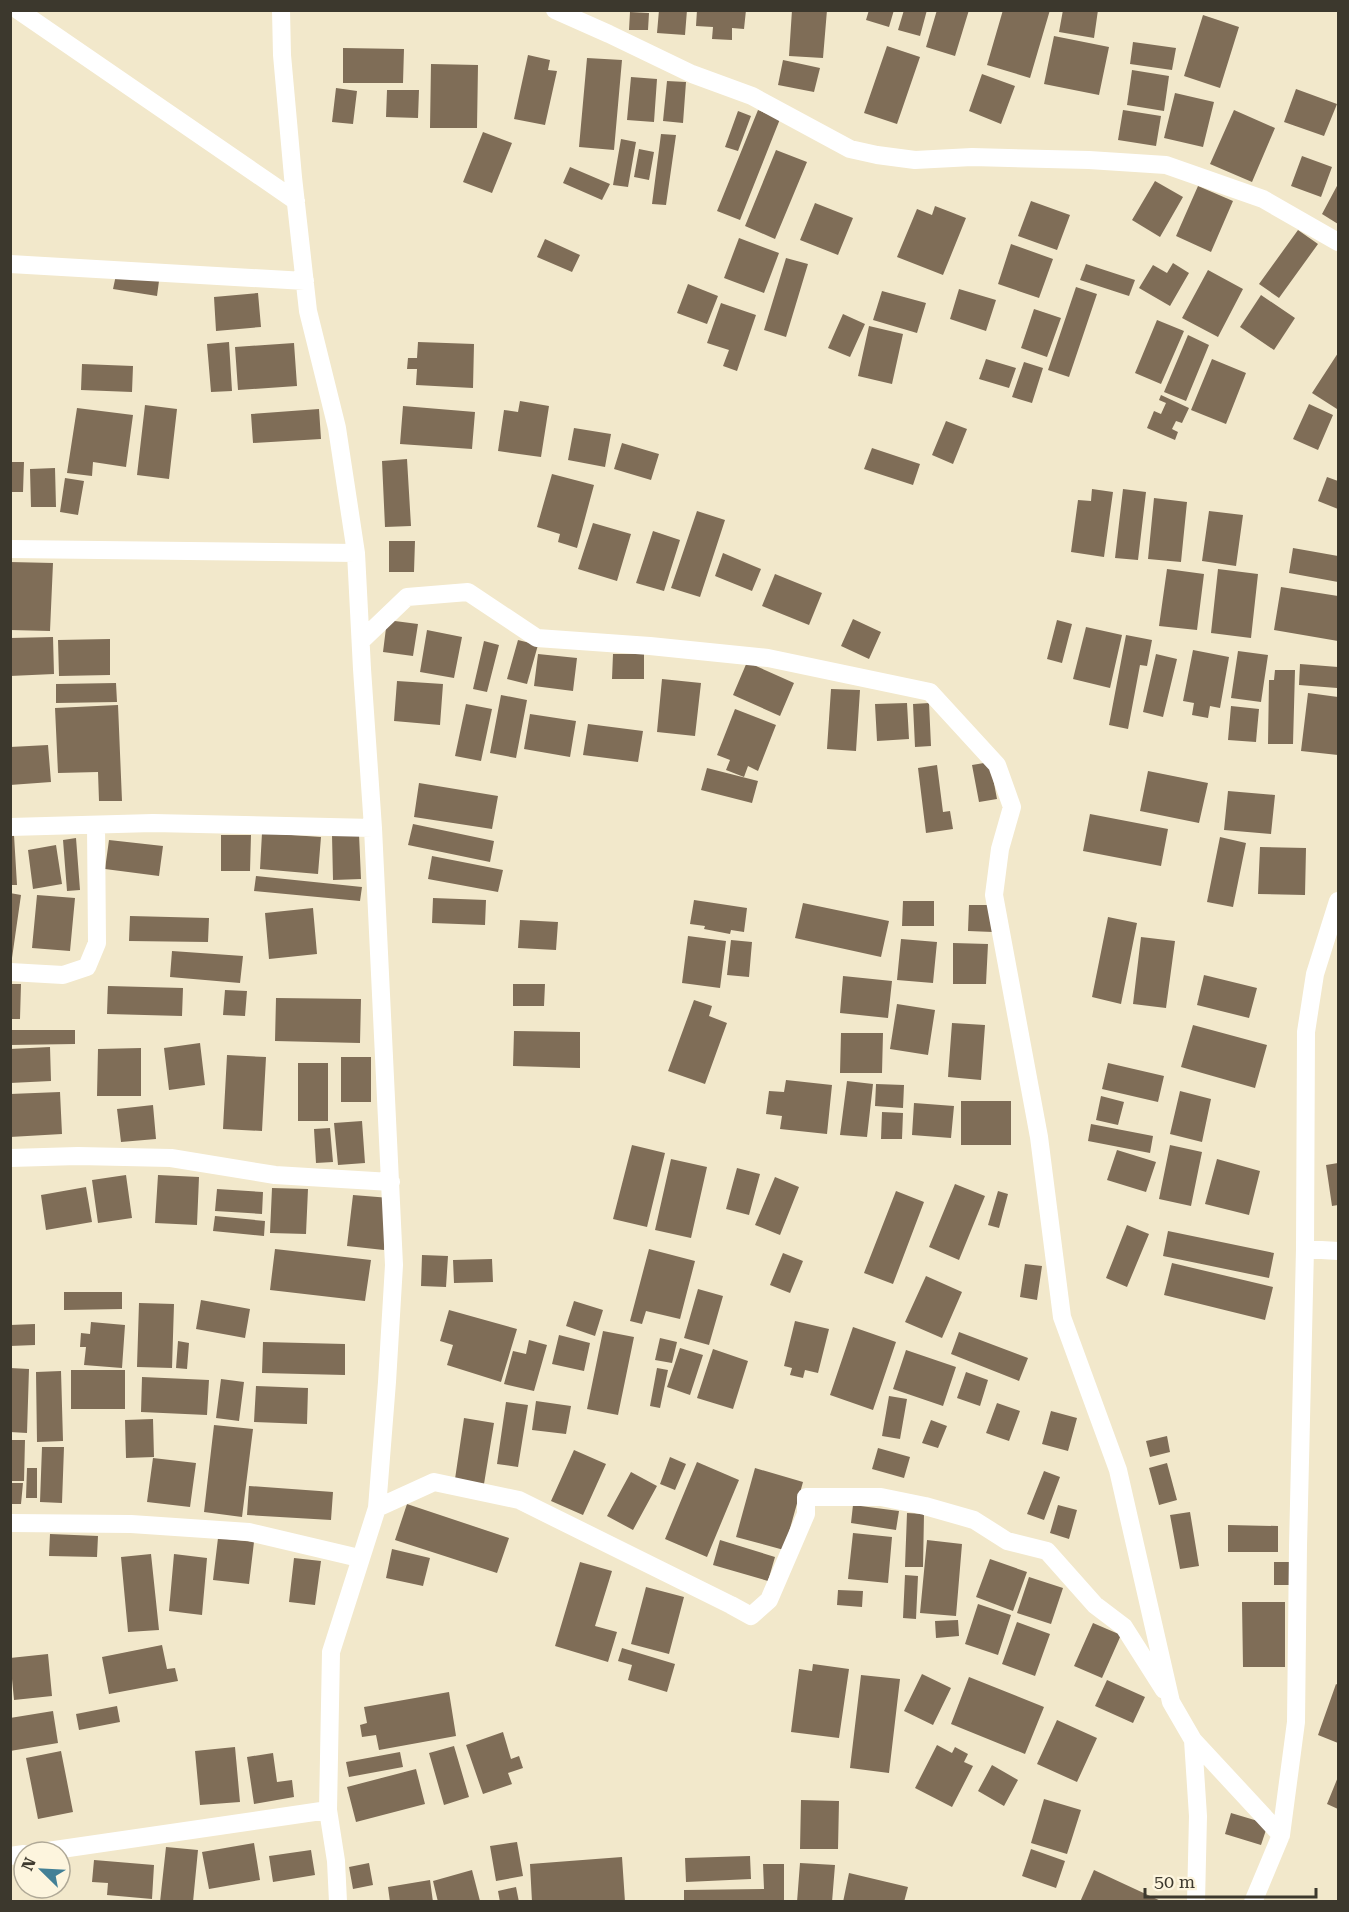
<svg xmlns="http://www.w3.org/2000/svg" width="1349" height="1912" viewBox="0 0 1349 1912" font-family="'Roboto Serif',serif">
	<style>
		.building { fill: #7f6d57 }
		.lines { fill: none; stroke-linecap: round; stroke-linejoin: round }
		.minor { stroke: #fff; stroke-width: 18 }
	</style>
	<rect width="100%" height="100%" fill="#f2e8cb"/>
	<path class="building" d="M659,10H687L685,35L657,33Z
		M697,10H746L744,29L732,28V40L712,39L713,27L696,26Z
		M792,10H827L823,58L789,56Z
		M869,10H894L889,27L866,20Z
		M904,10H927L920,36L898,30Z
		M937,10H969L955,56L926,47Z
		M1003,10H1050L1030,78L987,65Z
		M1063,10H1098L1094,38L1059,32Z
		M630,12L649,13L648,30H629Z
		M1203,15L1239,27L1220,88L1184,76Z
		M1054,36L1109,47L1099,95L1044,84Z
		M1133,42L1176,48L1172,70L1130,64Z
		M887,46L920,57L897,124L864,113Z
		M343,48L404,49L403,83H343Z
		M528,55L550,60L548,70L557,71L545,125L514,119Z
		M587,58L622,60L614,150L579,147Z
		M783,60L820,68L814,92L778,85Z
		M431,64L478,65L477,128H430Z
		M1132,70L1169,76L1164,111L1127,105Z
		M982,74L1015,86L1001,124L969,111Z
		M631,77L657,79L654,122L627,120Z
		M667,81L686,82L683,123L663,121Z
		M336,88L357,91L353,124L332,122Z
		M1296,89L1337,104L1324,136L1284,122Z
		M387,90H419L418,118L386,117Z
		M1175,93L1214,102L1203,147L1164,138Z
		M758,110L780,119L740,220L717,211Z
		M1123,110L1161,116L1156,146L1118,140Z
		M1234,110L1275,128L1252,182L1210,164Z
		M738,111L751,116L738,151L725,147Z
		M483,132L512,143L492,193L463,182Z
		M661,134L676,135L666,205L652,204Z
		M621,139L636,142L628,187L613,185Z
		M639,149L654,152L649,180L634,177Z
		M776,150L807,162L775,239L745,226Z
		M1302,156L1332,167L1321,197L1291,186Z
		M570,167L610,184L602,200L563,183Z
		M1155,181L1183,197L1160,237L1132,220Z
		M1338,184V224L1322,214Z
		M1198,186L1233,201L1211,252L1176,236Z
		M1031,201L1070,215L1057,250L1018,236Z
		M815,203L853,218L838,255L800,240Z
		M935,206L966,218L943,275L897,257L917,209L932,215Z
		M1298,230L1318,244L1279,298L1259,284Z
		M739,238L779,253L764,293L724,278Z
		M545,239L580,255L572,272L537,257Z
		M1011,244L1053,259L1039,298L998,284Z
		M786,258L808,264L786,337L764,330Z
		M1173,263L1189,273L1170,306L1139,288L1153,265L1167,273Z
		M1086,264L1135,280L1129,296L1080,280Z
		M1208,270L1243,289L1218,337L1182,318Z
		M116,275L159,281L157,296L113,289Z
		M688,284L718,296L707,324L677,313Z
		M1076,287L1097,294L1069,377L1048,370Z
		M959,289L996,300L986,331L950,319Z
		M882,291L926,303L917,333L873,320Z
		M258,293L261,327L216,331L214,297Z
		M1261,295L1295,318L1274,350L1240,327Z
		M721,303L756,315L737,371L723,366L729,350L707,343Z
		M1034,309L1061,318L1047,357L1021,348Z
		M843,314L865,324L850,357L828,348Z
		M1157,320L1184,331L1161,384L1135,373Z
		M869,326L903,334L892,384L858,376Z
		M1188,335L1209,345L1186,401L1164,392Z
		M229,342L232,391L211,392L207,344Z
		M418,342L474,344L473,388L416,385L417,369H407L408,358H417Z
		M294,343L297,386L238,390L235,347Z
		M1338,353V406L1337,409L1312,393Z
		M986,359L1016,368L1009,388L979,379Z
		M1212,359L1246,373L1226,424L1191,410Z
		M1024,362L1043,368L1032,403L1012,397Z
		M82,364L133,366L132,392L81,390Z
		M1161,395L1189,408L1182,423L1176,421L1172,429L1178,432L1175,440L1147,428L1154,411L1161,414L1166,403L1159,400Z
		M520,401L549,406L541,457L498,451L504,410L518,412Z
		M1309,404L1333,415L1318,450L1293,439Z
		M145,405L177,409L169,479L137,475Z
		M403,406L475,412L472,449L400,444Z
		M77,408L133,415L126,467L93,462L92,476L67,473Z
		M319,409L321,439L253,443L251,414Z
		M946,421L967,429L953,464L932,455Z
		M574,428L611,434L605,467L568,460Z
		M622,443L659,454L651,480L614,469Z
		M872,448L920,464L913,485L864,469Z
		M407,459L411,526L385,527L382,461Z
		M10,462H24L23,492H10Z
		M55,468L56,507H31L30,469Z
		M552,474L594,485L577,548L558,542L560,534L537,527Z
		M1327,477L1338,481V509L1318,501Z
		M65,478L84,481L78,515L60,512Z
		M1092,489L1113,492L1104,557L1071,552L1078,500L1091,501Z
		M1123,489L1146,492L1138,560L1115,558Z
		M1154,498L1187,502L1181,562L1148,559Z
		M697,511L725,520L700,597L671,588Z
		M1209,511L1243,515L1236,566L1202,561Z
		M593,523L631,534L617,581L578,569Z
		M653,531L680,540L664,591L636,583Z
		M389,541H415L414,572H389Z
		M1293,548L1338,556V582L1289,573Z
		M723,553L761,569L752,591L715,576Z
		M10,562L53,563L50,631L10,630Z
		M1167,569L1204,574L1197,630L1159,626Z
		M1218,569L1258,574L1251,638L1211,633Z
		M775,574L822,593L809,625L762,606Z
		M1281,587L1338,596V641L1274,630Z
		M853,619L881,632L869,659L841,646Z
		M387,620L418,624L413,656L383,652Z
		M1057,620L1072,624L1062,663L1047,659Z
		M1086,627L1122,635L1110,688L1073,679Z
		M427,630L462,637L454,678L420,672Z
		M1126,635L1152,640L1147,666L1140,665L1128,729L1109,725Z
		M53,637L54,674L10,676V638Z
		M110,639V675L59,676L58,640Z
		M518,640L538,645L527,684L507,679Z
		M484,641L499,645L487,692L473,689Z
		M1193,650L1229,657L1220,708L1210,706L1208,718L1192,715L1194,703L1183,701Z
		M1238,651L1268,655L1261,702L1231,698Z
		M538,654L577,658L573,691L534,686Z
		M613,654H644V679H612Z
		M1156,654L1177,659L1163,717L1143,712Z
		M747,662L794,683L780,716L733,695Z
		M1300,664L1338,667L1337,688L1299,685Z
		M1275,670H1295L1293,744H1268L1269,680H1274Z
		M662,679L701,683L695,736L657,732Z
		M397,681L443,684L440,725L394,721Z
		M116,683L117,702L56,703V684Z
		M831,689L860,690L856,751L827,749Z
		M1308,693L1338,697V755L1301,751Z
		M501,695L527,700L516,758L490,753Z
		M907,703L909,739L877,741L875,704Z
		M929,703L931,746L915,747L913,704Z
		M466,704L492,709L481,761L455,756Z
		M118,705L122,801H99L98,772L58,773L55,708Z
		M1231,706L1259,709L1256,742L1228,740Z
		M735,709L776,725L758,771L748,766L744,777L726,770L730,760L717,755Z
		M530,714L576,721L570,757L524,749Z
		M588,724L643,731L638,762L583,755Z
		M48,745L51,782L10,785V747Z
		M990,762L997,799L979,802L972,765Z
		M937,765L943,812L950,811L953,829L926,833L918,768Z
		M707,768L758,781L752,803L701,790Z
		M1148,771L1208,783L1199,823L1140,811Z
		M419,783L498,796L492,829L414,817Z
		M1228,791L1275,795L1271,834L1224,830Z
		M1090,814L1168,829L1161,866L1083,851Z
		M413,824L494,841L490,862L408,845Z
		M262,833L321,837L318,874L260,869Z
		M359,834L361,879L333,880L332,835Z
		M14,835L17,885H10V836Z
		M221,835H251L250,871H221Z
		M1220,837L1246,843L1233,907L1207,902Z
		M76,838L80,890L67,891L63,840Z
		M109,840L163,846L159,876L105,869Z
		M56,845L62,884L33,889L28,850Z
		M1260,847L1306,848L1305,895L1258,894Z
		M432,856L503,870L498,892L428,879Z
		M256,876L362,887L360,901L254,891Z
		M10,893L21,895L12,958L10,957Z
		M37,895L75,898L70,951L32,948Z
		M433,898L486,900L485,925L432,923Z
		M694,900L747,908L744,932L731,930L730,934L704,929L705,926L690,924Z
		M903,901H934V926H902Z
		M803,903L889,921L881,957L795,938Z
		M969,905H994L993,932L968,931Z
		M313,908L317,954L269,959L265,913Z
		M130,916L209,918L208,942L129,941Z
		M1108,917L1137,923L1121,1004L1092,997Z
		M520,920L558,922L556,950L518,948Z
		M688,936L726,941L720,988L682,983Z
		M1141,937L1175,941L1166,1008L1133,1004Z
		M901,939L937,942L933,983L897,980Z
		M731,940L752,942L749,977L727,975Z
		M953,943L988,944L986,984H953Z
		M172,951L243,956L240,983L170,977Z
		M1204,975L1257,988L1249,1018L1197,1005Z
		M843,976L892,981L888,1018L840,1013Z
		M10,984H21L20,1019H10Z
		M513,984H545L544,1006H513Z
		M108,986L183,988L182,1016L107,1014Z
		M225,990L247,991L245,1016L223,1015Z
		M276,998L361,999L360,1043L275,1041Z
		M694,1000L712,1006L709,1016L727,1023L705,1084L668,1071Z
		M897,1004L935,1010L928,1055L890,1049Z
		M952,1023L985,1025L981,1080L948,1077Z
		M1193,1025L1267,1045L1255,1088L1181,1067Z
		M10,1030H75V1044L10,1045Z
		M514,1031L580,1032V1068L513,1066Z
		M841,1033H883L882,1073H840Z
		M200,1043L205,1085L169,1090L164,1048Z
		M50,1047L51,1081L10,1083V1049Z
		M141,1048V1096H97L98,1049Z
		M227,1055L266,1057L262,1131L223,1129Z
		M341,1057H371V1102H341Z
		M298,1063H328V1121H298Z
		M1108,1063L1164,1076L1158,1102L1102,1089Z
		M786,1080L832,1085L827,1134L780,1129L782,1116L766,1114L769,1091L784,1092Z
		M847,1081L873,1084L867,1137L840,1135Z
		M876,1084L904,1085L903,1108L875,1106Z
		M1180,1091L1211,1099L1202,1142L1170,1134Z
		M60,1092L62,1134L10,1137V1094Z
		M1101,1096L1124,1102L1118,1125L1096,1120Z
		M961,1101H1011V1145H961Z
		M914,1103L954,1106L951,1138L912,1135Z
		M153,1105L156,1139L121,1142L117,1109Z
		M882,1112L903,1113L902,1139H881Z
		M362,1121L365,1163L338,1165L334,1123Z
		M1091,1124L1153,1136L1150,1153L1088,1141Z
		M330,1128L333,1162L316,1163L314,1129Z
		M632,1145L665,1153L647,1227L613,1219Z
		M1170,1145L1202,1152L1191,1206L1159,1199Z
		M1117,1150L1156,1162L1146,1192L1107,1180Z
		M671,1159L707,1167L691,1238L655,1230Z
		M1217,1159L1260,1171L1249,1215L1205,1204Z
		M1338,1163V1205L1332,1206L1326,1165Z
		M737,1168L760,1174L749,1215L726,1209Z
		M126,1175L132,1218L98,1223L92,1180Z
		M158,1175L199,1177L197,1225L155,1223Z
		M775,1177L799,1187L780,1235L755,1225Z
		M955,1184L985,1196L959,1260L929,1247Z
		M86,1187L92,1222L46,1230L41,1195Z
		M272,1188L308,1189L306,1234L270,1233Z
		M217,1189L263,1192L262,1214L215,1211Z
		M896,1191L924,1202L893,1284L864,1273Z
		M998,1191L1008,1194L999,1228L988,1225Z
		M353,1195L390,1198L384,1250L347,1246Z
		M215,1216L265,1221L264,1236L213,1231Z
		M1127,1225L1149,1234L1127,1287L1106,1278Z
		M1168,1231L1274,1253L1269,1278L1163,1256Z
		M275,1249L371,1260L365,1301L270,1290Z
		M649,1249L695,1261L680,1319L646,1311L642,1324L630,1321Z
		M783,1253L803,1261L790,1293L770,1285Z
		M422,1255L448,1256L446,1287L421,1286Z
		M492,1259L493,1282L454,1283L453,1260Z
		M1172,1263L1273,1287L1265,1320L1164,1295Z
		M1025,1264L1042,1266L1037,1300L1020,1297Z
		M926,1276L962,1292L942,1338L905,1322Z
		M698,1289L723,1296L709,1345L684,1338Z
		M64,1292H122V1309L64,1310Z
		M201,1300L250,1309L245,1338L196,1329Z
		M574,1301L603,1310L595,1336L566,1326Z
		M139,1303L174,1304L172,1368L137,1367Z
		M449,1310L517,1329L501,1382L447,1365L453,1345L440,1341Z
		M795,1321L829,1329L818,1373L805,1370L803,1378L790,1375L792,1368L784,1366Z
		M91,1322L125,1325L122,1368L84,1365L86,1347H80L81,1333L90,1334Z
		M35,1324V1345L10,1346V1325Z
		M853,1327L896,1342L873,1410L830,1395Z
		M603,1331L634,1337L618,1415L587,1409Z
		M959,1332L1028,1358L1019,1381L951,1354Z
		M559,1335L590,1343L584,1371L552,1364Z
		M660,1338L677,1342L672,1363L655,1360Z
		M529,1340L547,1345L534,1391L504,1384L513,1351L526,1354Z
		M178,1341L189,1343L187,1369L176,1368Z
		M263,1342L345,1344V1375L262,1373Z
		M680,1348L703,1355L690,1395L667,1387Z
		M713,1349L748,1361L733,1409L697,1398Z
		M906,1350L956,1367L943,1406L893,1389Z
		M10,1368L29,1369L27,1433L10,1432Z
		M657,1368L668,1370L660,1408L650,1406Z
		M71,1370H125V1409H71Z
		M61,1371L63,1441L37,1442L36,1372Z
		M966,1372L988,1380L980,1406L957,1398Z
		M142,1377L209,1380L207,1415L141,1412Z
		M221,1379L244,1382L239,1421L216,1418Z
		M256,1386L308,1388L307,1424L254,1422Z
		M889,1396L907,1399L900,1439L882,1436Z
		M536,1401L571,1406L566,1434L532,1430Z
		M506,1402L528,1405L518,1467L497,1464Z
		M997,1403L1020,1411L1009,1441L986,1433Z
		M1051,1411L1077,1418L1068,1451L1042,1444Z
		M464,1418L494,1423L484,1484L455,1479Z
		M153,1419L154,1457L126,1458L125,1420Z
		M931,1420L947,1426L938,1448L922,1443Z
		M214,1425L253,1429L242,1517L204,1512Z
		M1167,1436L1170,1452L1150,1457L1146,1441Z
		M10,1440H25L24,1481H10Z
		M42,1447H64L62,1503L40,1502Z
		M878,1448L910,1457L904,1478L872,1469Z
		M574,1450L606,1464L583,1515L551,1501Z
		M670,1457L686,1464L675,1490L660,1484Z
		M153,1458L196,1463L190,1507L147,1502Z
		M697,1462L739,1480L707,1557L665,1539Z
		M1167,1463L1177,1500L1159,1505L1149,1468Z
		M27,1468H37V1498H26Z
		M755,1468L803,1482L784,1550L736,1537Z
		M1044,1471L1060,1477L1044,1520L1027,1514Z
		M631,1472L657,1486L633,1530L607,1516Z
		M10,1483H23L21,1504H10Z
		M249,1486L333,1492L331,1520L247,1515Z
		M407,1504L509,1538L497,1573L395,1540Z
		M853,1505L899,1511L896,1530L851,1523Z
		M1058,1505L1077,1510L1069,1539L1050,1533Z
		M1190,1512L1199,1566L1180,1569L1170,1515Z
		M907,1513L924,1514L923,1567H905Z
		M1228,1525L1278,1526V1552H1228Z
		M853,1533L892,1537L888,1583L848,1579Z
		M50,1534L98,1536L97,1557L49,1556Z
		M218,1538L254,1542L249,1584L213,1580Z
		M720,1540L775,1557L768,1581L713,1565Z
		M927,1540L962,1544L956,1616L920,1613Z
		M392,1549L430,1558L423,1586L386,1578Z
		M151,1554L159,1630L128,1632L121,1557Z
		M174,1554L207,1558L202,1615L169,1611Z
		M294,1558L321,1561L315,1605L289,1602Z
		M990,1559L1027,1572L1013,1611L976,1597Z
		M580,1562L612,1571L595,1626L617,1632L608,1662L555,1646Z
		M1274,1562H1293L1292,1585H1274Z
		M905,1575L918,1576L916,1619L903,1618Z
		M1029,1577L1063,1588L1051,1624L1017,1613Z
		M646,1587L684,1597L669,1654L631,1644Z
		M838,1590L863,1591L862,1607L837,1605Z
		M1242,1602H1285V1667H1243Z
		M978,1604L1011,1615L998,1655L965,1644Z
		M958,1620L959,1636L936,1638L935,1621Z
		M1017,1622L1050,1634L1035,1676L1002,1664Z
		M1093,1623L1121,1635L1102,1678L1074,1666Z
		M162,1645L167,1669L175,1668L178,1681L109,1694L102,1657Z
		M622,1648L675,1664L667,1692L628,1680L632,1665L618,1661Z
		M48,1654L52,1696L14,1700L10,1658Z
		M813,1664L849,1669L839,1738L791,1732L799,1669L812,1671Z
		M922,1674L951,1688L933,1725L904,1711Z
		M861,1675L900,1679L889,1773L850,1768Z
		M969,1677L1044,1707L1025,1754L951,1724Z
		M1107,1680L1145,1697L1133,1723L1095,1706Z
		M1336,1684L1338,1685V1743L1318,1735Z
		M449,1692L456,1736L379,1750L376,1735L362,1737L360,1725L367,1723L364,1707Z
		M117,1706L120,1722L79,1730L76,1714Z
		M53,1711L58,1743L10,1751V1718Z
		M1057,1720L1097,1738L1077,1782L1037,1764Z
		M503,1732L511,1759L519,1756L523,1768L508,1773L512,1784L483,1794L466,1745Z
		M937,1745L952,1753L955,1747L968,1754L964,1762L973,1766L952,1807L915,1788Z
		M454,1746L469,1797L444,1805L429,1753Z
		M235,1747L240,1802L200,1805L195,1751Z
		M61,1751L73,1812L38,1819L26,1758Z
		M400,1752L403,1767L349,1777L346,1762Z
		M273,1753L277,1782L292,1780L294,1797L254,1804L247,1757Z
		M992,1765L1018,1780L1004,1806L978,1791Z
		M416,1769L425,1804L356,1822L347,1787Z
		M1338,1777V1809L1327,1804Z
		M1044,1799L1081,1810L1067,1854L1031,1843Z
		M801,1800L839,1801L838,1849H800Z
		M1231,1813L1268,1824L1261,1845L1225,1834Z
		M517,1842L523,1876L496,1881L490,1846Z
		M254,1843L260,1880L209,1889L202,1852Z
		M166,1847L198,1850L193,1902H160Z
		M1031,1849L1065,1861L1056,1888L1022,1876Z
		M311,1850L315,1875L273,1882L269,1856Z
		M750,1856L751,1879L686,1882L685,1858Z
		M622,1857L625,1902H532L530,1864Z
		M94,1860L154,1865L152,1899L107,1895L108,1883L92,1882Z
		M369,1863L373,1885L353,1889L349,1867Z
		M800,1863L835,1865L832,1902H797Z
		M763,1864H784V1902H684V1890L764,1889Z
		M472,1870L480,1901L438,1902L433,1881Z
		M1094,1870L1163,1902H1080Z
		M849,1873L908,1887L904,1902H843Z
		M430,1880L433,1902H390L388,1887Z
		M516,1887L519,1902H500L498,1891Z"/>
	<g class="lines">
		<path class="minor" d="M18,10L296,201
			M281,10L282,55L293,177L308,311L337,428L356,553L362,669L373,828L394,1265L387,1382L377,1508L331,1652L328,1810L336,1861L338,1902
			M555,10L609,34L692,74L752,96L850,149L877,155L915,160L972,157L1089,160L1166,165L1263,199L1338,242
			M10,264L305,281
			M10,549L356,553
			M361,641L407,597L468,592L537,638L650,646L768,658L930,692L997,765L1012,807L1000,849L994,895L1039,1137L1062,1317L1118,1470L1171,1702L1193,1740L1198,1816L1196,1902
			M10,827L153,823L373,828
			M10,972L63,975L87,967L97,943L96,825
			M10,1158L78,1156L171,1158L275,1175L391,1182
			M1305,1249L1338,1251
			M377,1508L434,1482L519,1500L731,1605L751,1616L769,1600L806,1514V1497H881L925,1506L974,1520L1007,1541L1047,1551L1095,1605L1124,1627L1164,1690
			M10,1523L131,1524L249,1532L359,1558
			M1193,1740L1281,1835
			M41,1852L328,1810
			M10,1856L24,1854
			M1253,1902L1281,1835L1296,1722L1298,1546L1305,1249L1306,1032L1315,974L1338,901"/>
	</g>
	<rect width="1349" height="1912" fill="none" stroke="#3c382d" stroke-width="24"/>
	<g transform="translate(42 1870) rotate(294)"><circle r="28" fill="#fdf5de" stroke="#b0a997" stroke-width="1.5"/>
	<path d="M0-4.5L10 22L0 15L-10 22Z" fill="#438096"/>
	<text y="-9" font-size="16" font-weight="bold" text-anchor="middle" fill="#3c382d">N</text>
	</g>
	<path d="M1145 1888v9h171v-9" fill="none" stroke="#3c382d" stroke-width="3"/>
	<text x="1154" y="1888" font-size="18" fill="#3c382d" stroke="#fdf5de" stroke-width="4.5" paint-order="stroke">50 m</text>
</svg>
